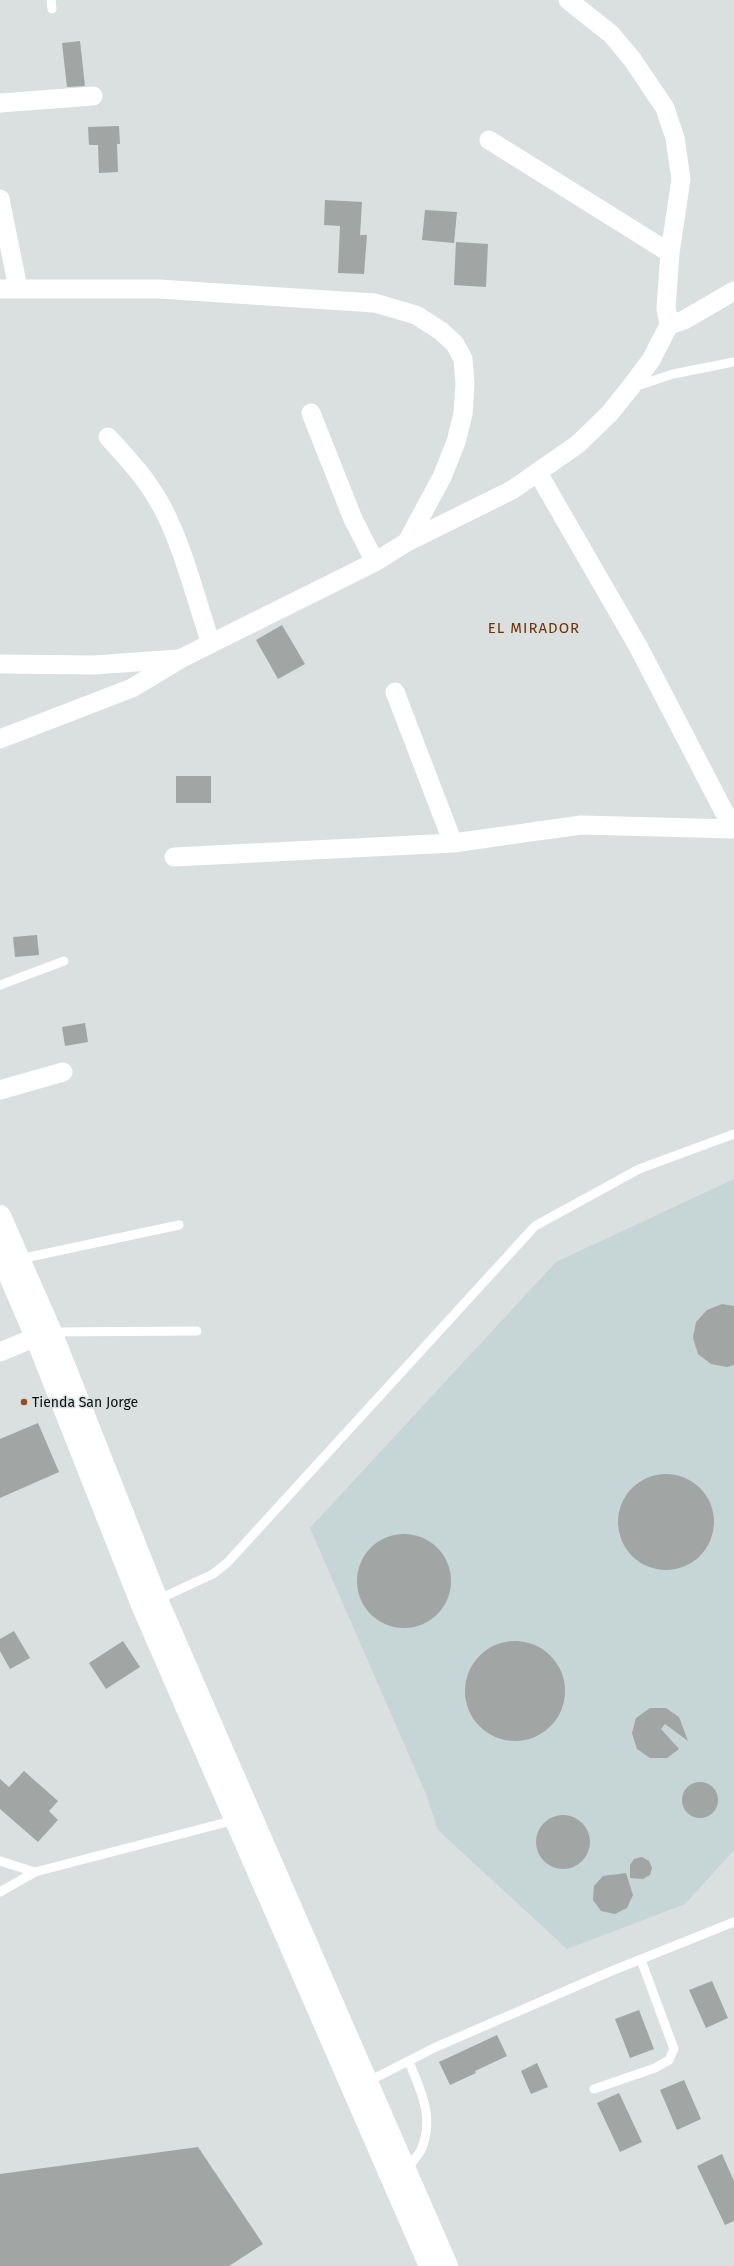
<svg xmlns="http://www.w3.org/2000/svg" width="734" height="2266" viewBox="0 0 734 2266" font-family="'Fira Sans',sans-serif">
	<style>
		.built { fill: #c6d5d5 }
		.building { fill: #a1a5a3 }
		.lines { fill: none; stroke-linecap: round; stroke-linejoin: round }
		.service { stroke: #fff; stroke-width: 9 }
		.minor { stroke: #fff; stroke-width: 19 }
		.primary { stroke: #fff; stroke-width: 22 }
		.poi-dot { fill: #924e22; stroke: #dadfdf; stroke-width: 1.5 }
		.labels { text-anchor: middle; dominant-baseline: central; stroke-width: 3; stroke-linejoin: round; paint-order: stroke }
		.poi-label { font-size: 14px; fill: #0d0f0f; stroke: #dadfdf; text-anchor: start }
		.neighbourhood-label { font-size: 15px; letter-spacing: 1px; fill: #6f3305; stroke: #dadfdf }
	</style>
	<rect width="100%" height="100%" fill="#dadfdf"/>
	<path class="built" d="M734,1179V1850L685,1904L567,1949L438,1830L426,1794L310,1528L556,1262Z"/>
	<path class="building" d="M80,41L85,86L67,87L62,43Z
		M119,126L120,144H117L118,172L99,173L98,145H89L88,127Z
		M325,200L362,202L360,235H367L364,274L338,273L340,226L324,225Z
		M425,210L457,212L454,243L422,240Z
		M456,242L488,244L486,287L454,285Z
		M282,625L305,664L278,679L256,640Z
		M176,776H211V803H176Z
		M37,935L39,955L15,957L13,937Z
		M85,1023L88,1042L65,1046L62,1027Z
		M722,1304L734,1306V1365L727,1367L711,1364L698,1354L693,1338L696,1322L707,1310Z
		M38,1423L59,1472L0,1498V1439Z
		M618 1522a48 48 0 1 1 96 0a48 48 0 1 1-96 0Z
		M357 1581a47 47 0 1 1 94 0a47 47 0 1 1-94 0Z
		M14,1631L30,1658L10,1669L0,1651V1639Z
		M465 1691a50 50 0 1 1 100 0a50 50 0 1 1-100 0Z
		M123,1641L140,1667L106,1689L89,1663Z
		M650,1708H666L679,1717L688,1741L665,1724L661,1729L679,1749L667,1758H650L637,1749L632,1733L636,1718Z
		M24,1771L58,1801L49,1811L58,1820L38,1842L0,1809V1779L9,1787Z
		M682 1800a18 18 0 1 1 36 0a18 18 0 1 1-36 0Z
		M536 1842a27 27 0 1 1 54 0a27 27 0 1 1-54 0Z
		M642,1857L649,1861L652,1868L650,1875L643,1879L630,1878V1865L634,1859Z
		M626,1873L633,1895L627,1908L615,1914L601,1911L593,1900L594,1886L603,1876Z
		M712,1981L728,2018L706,2028L689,1990Z
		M639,2010L654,2049L630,2058L615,2019Z
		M497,2035L507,2056L475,2071L476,2073L450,2085L439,2062Z
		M537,2063L548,2087L531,2094L521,2071Z
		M684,2080L701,2119L677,2130L660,2090Z
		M619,2093L642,2142L620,2152L597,2103Z
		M198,2147L263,2244L229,2266H0V2174Z
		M722,2154L734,2181V2221L725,2225L697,2166Z"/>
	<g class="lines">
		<path class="service" d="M51,0L52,9
			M634,387L673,374L734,362
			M0,985L64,961
			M20,1259L179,1225
			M51,1332L197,1331
			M157,1600L213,1574L227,1563L535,1226L639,1169L734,1134
			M0,1861L35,1872
			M0,1892L35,1872L235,1820
			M367,2082L436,2047L609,1972L734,1922
			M594,2089L655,2068L669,2060L674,2049L641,1960
			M407,2170C411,2163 417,2157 421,2150C435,2118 421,2091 409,2062"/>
		<path class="minor" d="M0,103L93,96
			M489,140L670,253
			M0,199L18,288
			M0,289H159L375,303L416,315L441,331L455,344L463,359L465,384L463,414L456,442L442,477L407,542
			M669,325L684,320L734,291
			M311,413L353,519L375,562
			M108,437C126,457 145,477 158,500C181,538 196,600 211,644
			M538,473L639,648L733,829
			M0,664L94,665L178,659
			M395,692L453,843
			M0,739L132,688L182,658L375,562L407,542L512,490L578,444L609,414L630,388L651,360L669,325L666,308L670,253L681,179L675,138L665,108L632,59L611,34L568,0
			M174,857L453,843L581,825L734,829
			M0,1090L63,1072
			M0,1352L36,1337"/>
		<path class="primary" d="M0,1216L51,1332L157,1600L447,2266
			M0,1253L36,1337L142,1605L430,2266"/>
	</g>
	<circle class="poi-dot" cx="24" cy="1402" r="4"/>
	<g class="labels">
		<g class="poi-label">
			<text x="32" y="1402">Tienda San Jorge</text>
		</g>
		<g class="neighbourhood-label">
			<text x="534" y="628">EL MIRADOR</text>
		</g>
	</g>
</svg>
